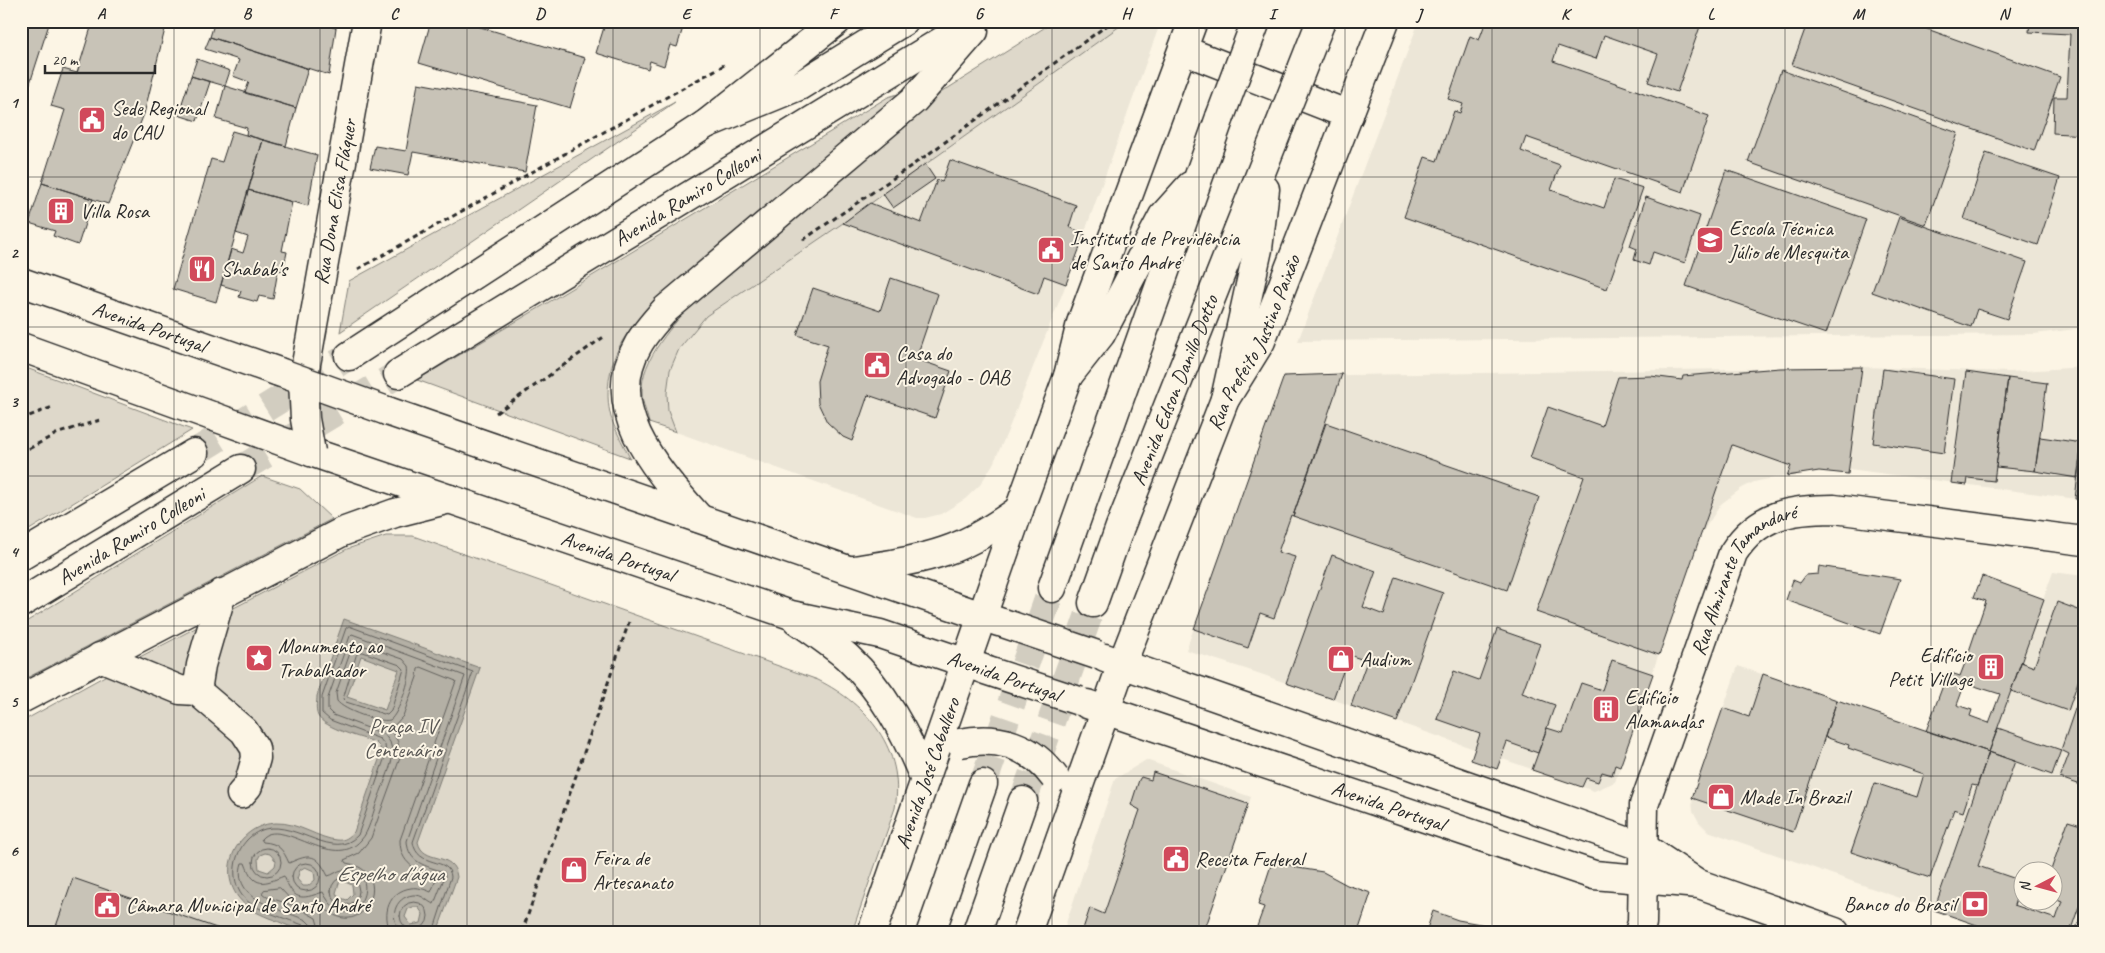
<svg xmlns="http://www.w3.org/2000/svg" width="2105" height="953" viewBox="0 0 2105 953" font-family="Caveat,sans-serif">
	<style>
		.built { fill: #ece6d7; fill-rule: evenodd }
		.green { fill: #ded8ca; stroke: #84827a }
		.water { fill: #b4b0a5; stroke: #7d7b74; fill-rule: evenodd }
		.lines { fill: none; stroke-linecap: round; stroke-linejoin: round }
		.shore { stroke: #62605c; stroke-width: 1 }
		.building { fill: #c8c3b7; stroke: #2b2b2b; fill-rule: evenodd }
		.major-tunnel { stroke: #d2cdc0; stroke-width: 28; stroke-dasharray: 28 14; stroke-linecap: butt }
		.highway-tunnel { stroke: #d2cdc0; stroke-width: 28; stroke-dasharray: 28 14; stroke-linecap: butt }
		.minor-casing { stroke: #2b2b2b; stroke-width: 31 }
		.major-casing { stroke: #2b2b2b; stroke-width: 31 }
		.highway-casing { stroke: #2b2b2b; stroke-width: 31 }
		.path { stroke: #2b2b2b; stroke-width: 3; stroke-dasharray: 5 4; stroke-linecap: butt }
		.minor { stroke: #fcf5e5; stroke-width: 28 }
		.major { stroke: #fcf5e5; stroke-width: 28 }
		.highway { stroke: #fcf5e5; stroke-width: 28 }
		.major-bridge-casing { stroke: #2b2b2b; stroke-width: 31; stroke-linecap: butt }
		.highway-bridge-casing { stroke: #2b2b2b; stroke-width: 31; stroke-linecap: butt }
		.major-bridge { stroke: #fcf5e5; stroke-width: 28 }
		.highway-bridge { stroke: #fcf5e5; stroke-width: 28 }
		.grid { fill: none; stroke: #2b2b2b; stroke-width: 1; stroke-opacity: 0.55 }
		.labels { text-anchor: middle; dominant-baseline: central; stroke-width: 4; stroke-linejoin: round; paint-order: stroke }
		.poi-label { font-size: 21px; fill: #2b2b2b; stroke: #fcf5e5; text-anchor: start }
		.street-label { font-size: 21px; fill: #2b2b2b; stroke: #fcf5e5 }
		.park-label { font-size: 21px; fill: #585653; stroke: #fcf5e5 }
		.water-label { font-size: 22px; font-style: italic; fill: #545350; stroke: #fcf5e5 }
		.neatline { fill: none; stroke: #2b2b2b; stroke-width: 2 }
		.grid-label { font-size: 16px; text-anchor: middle; font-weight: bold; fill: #2b2b2b }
	</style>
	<rect width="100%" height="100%" fill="#fcf5e5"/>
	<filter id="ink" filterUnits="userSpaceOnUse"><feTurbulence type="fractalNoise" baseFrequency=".02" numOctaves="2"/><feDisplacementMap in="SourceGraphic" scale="10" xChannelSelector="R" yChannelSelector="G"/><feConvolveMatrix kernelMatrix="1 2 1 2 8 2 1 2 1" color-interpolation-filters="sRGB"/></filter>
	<g filter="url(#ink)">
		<path class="built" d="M1127,21H1161L1066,284L1007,433L993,464L980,485L965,499L941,514L925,518H917L676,432L668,411L667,393L670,370L679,349L706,316L843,223Z
			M1419,21H2084V328L2034,334L1298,341Z
			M1862,367L2009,372L2084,367V500L1849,469L1848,474L1819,471L1768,479L1754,482L1742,488L1721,504L1698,539L1615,782L1594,791L1255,672L1186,650L1284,376Z
			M2053,572L2084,576V932H1997L1708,831L1699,822L1693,811L1692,798L1738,666L1989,751ZM2022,870H2052V900H2022Z
			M1146,760L1251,797L1204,932H1063L1115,779Z"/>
		<path class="green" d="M1055,21H1127L843,223L706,316L679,349L670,370L667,393L668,411L676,432L649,423C647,413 642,403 642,393C640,359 675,323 696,299L942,92Z
			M898,94L891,107L645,312C637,321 629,330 623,340C609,363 603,397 613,423C618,435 624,446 630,458L417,380L539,308L888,97Z
			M675,102L340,332L349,281Z
			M21,366L192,430L21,535Z
			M262,476L300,489L332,519L21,681V625Z
			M386,536H413L818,680C868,705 905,750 895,808L852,932H21V722L134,660L347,549Z"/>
		<path class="water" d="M344,619L480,668L418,842C423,865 454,850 457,877L437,932C408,932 379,932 350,932C336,932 322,934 308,932C295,930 281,922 269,918C257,913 246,908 238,897C216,867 240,824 276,823C298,822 319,839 337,840C345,841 349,837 354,832L381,754L380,747L375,742C362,738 324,728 318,716C315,709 317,702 317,696ZM361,656L399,670L385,710L347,697ZM265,853L270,854L276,861L275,866L268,872L259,869L258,859L260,855ZM305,867L314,871L315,880L308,886H303L297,879L300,870ZM343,881L352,885L353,894L347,900L338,897L336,893L339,883ZM413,907H418L423,914L421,923L411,925L405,917L408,909Z"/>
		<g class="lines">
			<path class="shore" d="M359,646H365L403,659L409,666C412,677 398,715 390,720C379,723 343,710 337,701L336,693L350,653L354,648Z
				M359,652H363L400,665L404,669L391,711L387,715L346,702L343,699L356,656Z
				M253 862a14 14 0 1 1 28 0a14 14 0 1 1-28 0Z
				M292 877a14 14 0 1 1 28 0a14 14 0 1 1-28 0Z
				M331 891a14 14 0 1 1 28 0a14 14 0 1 1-28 0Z
				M280,888L293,902L292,905L267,897L262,893L264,890Z
				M400 916a14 14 0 1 1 28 0a14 14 0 1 1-28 0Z
				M306,932L303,925C287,919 269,914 253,905C223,888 232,838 265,829C297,821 334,862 358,835L386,754L385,745L380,739L330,720L322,713V697L346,628L349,626L473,672L413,842C417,869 450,856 451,877L433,932
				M313,932L311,925L306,920C283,910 230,900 242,863H245C254,889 264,884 284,876C294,901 300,900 323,892C352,949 390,866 342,870C337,871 333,875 328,876C317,854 311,853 289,863C283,850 279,843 263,842L261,839C281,815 333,873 361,840C369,832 372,815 376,805C381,789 391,770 393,753L390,742L384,734L333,715L328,710V698L350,636L352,634L465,676L407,841C408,863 426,866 444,872L445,876L434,904C427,902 423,894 413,895C394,897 388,920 402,932
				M320,932L316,918L300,909L301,905L319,902C360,952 401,871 346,863L344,860L359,853L371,838L400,758L398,742L391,729L403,716L417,677L418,669L421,667L456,681L400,840C400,864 416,870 435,877L436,880L431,892C424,889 418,887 411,888C389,891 381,914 391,932"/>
		</g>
		<path class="building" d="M21,21H50L21,111Z
			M93,21H167L144,114L108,204L42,183L65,110L51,106L63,69L77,73Z
			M215,21H316L336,28L329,75L210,37Z
			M316,21H337L336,28Z
			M431,21H460L585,58L570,108L419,63Z
			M594,21H685L677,47L670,45L664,66L650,61L648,69L596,53L605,24Z
			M1486,21H1702L1677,92L1648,82L1658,54L1604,35L1596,59L1558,46L1553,61L1709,116L1683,192L1526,137L1521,151L1560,165L1551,190L1604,208L1614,179L1643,188L1607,289L1404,217L1425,157L1437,161L1454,111L1460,113L1463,104L1448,99L1470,36L1479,40Z
			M1808,21H1905L2060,77L2034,151L1792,65Z
			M2030,21H2084V135L2053,133L2054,97H2067L2070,34L2029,32Z
			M210,37L308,69L296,108L245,93L249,82L233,76L239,60L205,49Z
			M197,59L230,71L225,86L191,76Z
			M1781,70L1958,133L1926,225L1748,162Z
			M191,76L210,82L197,121L178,115Z
			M418,83L537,105L525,172L413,152L408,175L370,168L375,146L406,151Z
			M225,86L296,108L286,146L246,135L247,128L216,119Z
			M232,131L263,140L216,302L173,289L211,159L222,162Z
			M263,140L317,155L308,206L248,190Z
			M1986,153L2060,178L2038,245L1964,219Z
			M950,160L1076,205L1069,227L1085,234L1066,284L1044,276L1038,294L843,223L870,203L921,223L937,180L942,182Z
			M925,164L935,179L893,208L883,194Z
			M1726,170L1866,219L1826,334L1686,286Z
			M42,183L93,199L78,245L53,236L55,231L29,223Z
			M248,190L292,202L282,251L287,252L283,271L278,270L273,299L259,296L257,302L239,297L241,291L221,285L231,249L243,253L248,237L236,233Z
			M1646,197L1700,216L1685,263L1653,252L1649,265L1634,260L1637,249L1630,246Z
			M1899,217L2027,262L2007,319L1977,309L1971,327L1872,292Z
			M891,278L938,294L916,359L951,371L935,418L868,395L852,441L843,437L827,422L818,403L817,381L828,345L797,335L813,288L880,311Z
			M1862,367L1848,474L1819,471L1787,476L1791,466L1732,445L1659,655L1536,612L1584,477L1530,458L1548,407L1602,426L1618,377L1651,376L1682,380L1683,376L1780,368Z
			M1883,369L1954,379L1944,453L1873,443Z
			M1966,372L2008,378L1994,481L1968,478L1967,485L1951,483Z
			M1342,374L1293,516L1291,515L1278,552L1295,557L1274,618L1260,613L1248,648L1194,629L1284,376Z
			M2008,378L2047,383L2035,471L1996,467Z
			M1326,423L1539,497L1507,590L1293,516Z
			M2084,425V500L2075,499Z
			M2040,437L2082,443L2077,478L2035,471Z
			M1332,555L1376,571L1363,607L1384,615L1396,577L1443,593L1397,722L1351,706L1367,661L1349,655L1333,699L1286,683Z
			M1819,566L1900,579L1880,634L1786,600L1793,580L1800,583L1806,575L1818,574Z
			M1982,576L2044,599L1989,752L1926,731L1948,672L1960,676L1965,663L1986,601L1974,597ZM1965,683L2000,694L1989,723L1970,716L1972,710L1957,705Z
			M2057,602L2084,612V664L2068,711L2011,691L2021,662L2034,667Z
			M1497,629L1540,644L1522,693L1555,705L1538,753L1507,742L1497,769L1471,760L1480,734L1437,719L1454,671L1479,680Z
			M1612,660L1653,674L1620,767L1615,765L1612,775L1602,772L1598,782L1586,778L1582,787L1532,770L1547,728L1563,733L1581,683L1602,690Z
			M1763,674L1837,700L1793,832L1692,798L1723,708L1749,717Z
			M2084,685V712L2075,709Z
			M1837,700L1989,752L1977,786L1972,785L1963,812L1954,809L1930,878L1851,852L1875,783L1917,797L1924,774L1848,748L1849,745L1825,737Z
			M2075,709L2084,712V786L2060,778L2069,754L2061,750Z
			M1998,728L2061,750L2052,775L1989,752Z
			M1989,752L2015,761L1978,866L2022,881L2014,905L2056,919L2062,901L2052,897V870H2051L2068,821L2084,826V892L2070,932H1997L1934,910Z
			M1153,772L1248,804L1204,932H1082L1090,908L1104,914L1140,810L1131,805L1139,780L1141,777L1151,780Z
			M1273,859L1298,868L1323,872L1347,885L1371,893L1358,932H1255L1264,907L1258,905Z
			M73,878L228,932H54Z
			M1433,911L1458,920L1497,927L1507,932H1426Z
			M2082,911H2084V932H2075Z"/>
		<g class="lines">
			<path class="major-tunnel" d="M194,453L349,356
				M241,469L398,374"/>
			<path class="highway-tunnel" d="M983,784L1052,588
				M1023,801L1093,603"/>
			<g class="minor-casing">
				<g id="minor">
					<path d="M1183,50L1349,115"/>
					<path id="s1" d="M303,381L367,21"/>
					<path d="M100,657L180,690L197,691L244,731L255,748L256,758L248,786L241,794"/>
					<path d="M197,691L201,665L222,593"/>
					<path id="s2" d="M1639,932L1642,923L1644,805L1733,553C1758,514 1791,509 1834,509L2084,541"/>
				</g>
			</g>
			<g class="major-casing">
				<g id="major">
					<path id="s3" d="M21,282L279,372"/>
					<path d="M21,347L212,416"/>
					<path d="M349,356L706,124L837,21"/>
					<path id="s4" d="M398,374L975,21"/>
					<path d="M387,411L999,622"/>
					<path id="s5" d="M311,452L791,615L880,634L984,669"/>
					<path d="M699,518C659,472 600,410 638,345C645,332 656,320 666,309L914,100L974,31"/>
					<path d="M21,556L194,453"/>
					<path d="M854,570C884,565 916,561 945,551C972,542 996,526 1019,510"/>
					<path id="s6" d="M21,603L241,469"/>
					<path d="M797,620C814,632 832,644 847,657C884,691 906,734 925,780"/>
					<path d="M1105,658L1643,847L1697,883"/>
					<path d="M21,699L342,532L395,513L450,499"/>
					<path id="s7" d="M1087,704L1594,875L1699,884L1835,932"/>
					<path id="s8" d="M872,932L1019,510L1068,376L1081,323L1193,21"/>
					<path id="s9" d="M1027,932L1122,664L1225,399L1261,341L1385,21"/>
				</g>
			</g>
			<g class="highway-casing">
				<g id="highway">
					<path d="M706,124L799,86L904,21"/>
					<path d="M1068,376L1101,334L1163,216L1190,186"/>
					<path d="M1225,399L1258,249L1265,189"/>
					<path d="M1052,588L1220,117"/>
					<path id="s10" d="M1093,603L1120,527L1279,127"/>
					<path d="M931,932L983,784"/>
					<path d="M977,932L1023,801"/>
				</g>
			</g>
			<path class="path" d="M803,240L927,155L1113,21
				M358,269L726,64
				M496,413L605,336
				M21,419L53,407
				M21,453L56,434L100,420
				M522,932L629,622"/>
			<use href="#minor" class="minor"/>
			<use href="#major" class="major"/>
			<use href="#highway" class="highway"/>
			<g class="major-bridge-casing">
				<path id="major-bridge" d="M279,372L387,411
					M303,381L305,419L311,452
					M212,416L311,452
					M1003,623L1097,655
					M985,670L1079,701
					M960,743C998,735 1032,746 1055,778"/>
			</g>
			<g class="highway-bridge-casing">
				<path id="highway-bridge" d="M1220,117L1256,21
					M1279,127L1321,21"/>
			</g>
			<use href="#major-bridge" class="major-bridge"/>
			<use href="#highway-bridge" class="highway-bridge"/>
		</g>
	</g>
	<path class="grid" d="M174,21V932M320,21V932M467,21V932M613,21V932M760,21V932M906,21V932M1052,21V932M1199,21V932M1345,21V932M1492,21V932M1638,21V932M1785,21V932M1931,21V932M21,177H2084M21,327H2084M21,476H2084M21,626H2084M21,776H2084"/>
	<defs>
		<g id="civic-square" transform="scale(1.4375)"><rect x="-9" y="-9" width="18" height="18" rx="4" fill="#d1495b" stroke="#fcf5e5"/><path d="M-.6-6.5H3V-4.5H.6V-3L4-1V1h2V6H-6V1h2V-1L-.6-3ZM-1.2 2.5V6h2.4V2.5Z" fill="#fff"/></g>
		<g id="building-square" transform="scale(1.4375)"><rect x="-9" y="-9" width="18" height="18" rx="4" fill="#d1495b" stroke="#fcf5e5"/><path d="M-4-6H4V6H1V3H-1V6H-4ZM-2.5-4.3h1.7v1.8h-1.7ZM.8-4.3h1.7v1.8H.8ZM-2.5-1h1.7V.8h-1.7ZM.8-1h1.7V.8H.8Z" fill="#fff"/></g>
		<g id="university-square" transform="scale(1.4375)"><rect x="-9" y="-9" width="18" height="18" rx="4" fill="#d1495b" stroke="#fcf5e5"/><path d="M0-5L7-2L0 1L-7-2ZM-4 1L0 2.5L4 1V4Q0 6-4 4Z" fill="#fff"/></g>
		<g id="restaurant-square" transform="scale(1.4375)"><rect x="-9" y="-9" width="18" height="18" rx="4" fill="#d1495b" stroke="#fcf5e5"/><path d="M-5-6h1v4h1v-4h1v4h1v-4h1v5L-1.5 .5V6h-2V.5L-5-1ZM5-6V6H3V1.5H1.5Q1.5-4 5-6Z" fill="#fff"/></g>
		<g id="sight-square" transform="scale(1.4375)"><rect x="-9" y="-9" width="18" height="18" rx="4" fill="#d1495b" stroke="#fcf5e5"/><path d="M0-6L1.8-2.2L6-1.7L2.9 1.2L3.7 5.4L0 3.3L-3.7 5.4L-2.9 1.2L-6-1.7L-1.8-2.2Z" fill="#fff"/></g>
		<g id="shop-square" transform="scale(1.4375)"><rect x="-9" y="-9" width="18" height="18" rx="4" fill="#d1495b" stroke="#fcf5e5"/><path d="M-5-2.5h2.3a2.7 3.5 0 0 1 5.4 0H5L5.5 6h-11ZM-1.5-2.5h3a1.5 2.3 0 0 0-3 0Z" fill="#fff"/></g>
		<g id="bank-square" transform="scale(1.4375)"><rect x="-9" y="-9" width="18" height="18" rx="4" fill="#d1495b" stroke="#fcf5e5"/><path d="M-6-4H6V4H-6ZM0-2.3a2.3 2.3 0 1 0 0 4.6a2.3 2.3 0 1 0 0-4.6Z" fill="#fff"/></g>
	</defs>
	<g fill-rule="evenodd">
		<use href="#civic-square" x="92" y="120"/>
		<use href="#building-square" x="61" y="211"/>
		<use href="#university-square" x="1710" y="240"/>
		<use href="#civic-square" x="1051" y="250"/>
		<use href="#restaurant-square" x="202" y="269"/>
		<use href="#civic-square" x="877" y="365"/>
		<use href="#sight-square" x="259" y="658"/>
		<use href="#shop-square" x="1341" y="659"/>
		<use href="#building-square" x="1991" y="667"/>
		<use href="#building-square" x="1606" y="709"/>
		<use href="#shop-square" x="1721" y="797"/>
		<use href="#civic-square" x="1176" y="859"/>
		<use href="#shop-square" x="574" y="870"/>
		<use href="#bank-square" x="1975" y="904"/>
		<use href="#civic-square" x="107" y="905"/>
	</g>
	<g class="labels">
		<g class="poi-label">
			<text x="111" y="108">Sede Regional<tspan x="111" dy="24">do CAU</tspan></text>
			<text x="80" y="211">Villa Rosa</text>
			<text x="1729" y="228">Escola Técnica<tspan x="1729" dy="24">Júlio de Mesquita</tspan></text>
			<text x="1070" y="238">Instituto de Previdência<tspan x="1070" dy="24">de Santo André</tspan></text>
			<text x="221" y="269">Shabab's</text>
			<text x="896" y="353">Casa do<tspan x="896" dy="24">Advogado - OAB</tspan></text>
			<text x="278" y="646">Monumento ao<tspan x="278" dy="24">Trabalhador</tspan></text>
			<text x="1972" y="655" text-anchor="end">Edifício<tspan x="1972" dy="24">Petit Village</tspan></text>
			<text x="1360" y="659">Audium</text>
			<text x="1625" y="697">Edifício<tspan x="1625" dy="24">Alamandas</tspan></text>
			<text x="1740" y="797">Made In Brazil</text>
			<text x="593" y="858">Feira de<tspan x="593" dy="24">Artesanato</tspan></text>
			<text x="1195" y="859">Receita Federal</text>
			<text x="1956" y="904" text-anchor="end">Banco do Brasil</text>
			<text x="126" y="905">Câmara Municipal de Santo André</text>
		</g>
		<g class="street-label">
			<text stroke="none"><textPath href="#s4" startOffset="339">Avenida Ramiro Colleoni</textPath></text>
			<text stroke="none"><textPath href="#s1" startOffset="182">Rua Dona Elisa Fláquer</textPath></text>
			<text stroke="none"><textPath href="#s3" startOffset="136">Avenida Portugal</textPath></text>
			<text stroke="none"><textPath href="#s9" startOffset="632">Rua Prefeito Justino Paixão</textPath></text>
			<text stroke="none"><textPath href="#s10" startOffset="228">Avenida Edson Danillo Dotto</textPath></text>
			<text stroke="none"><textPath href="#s6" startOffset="129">Avenida Ramiro Colleoni</textPath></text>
			<text stroke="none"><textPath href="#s5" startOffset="324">Avenida Portugal</textPath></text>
			<text stroke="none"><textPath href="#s2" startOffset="380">Rua Almirante Tamandaré</textPath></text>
			<text transform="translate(1004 676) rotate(19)">Avenida Portugal</text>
			<text stroke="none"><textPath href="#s8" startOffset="168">Avenida José Caballero</textPath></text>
			<text stroke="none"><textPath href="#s7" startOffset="318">Avenida Portugal</textPath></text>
		</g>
		<g class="park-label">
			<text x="403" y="726">Praça IV<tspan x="403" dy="24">Centenário</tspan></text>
		</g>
		<g class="water-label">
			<text x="390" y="874">Espelho d'água</text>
		</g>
	</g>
	<rect width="2105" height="953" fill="none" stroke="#fcf5e5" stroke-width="55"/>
	<g transform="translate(2038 886) rotate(264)"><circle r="24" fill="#fcf5e5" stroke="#a8a49b"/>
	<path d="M0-4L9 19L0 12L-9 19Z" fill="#d1495b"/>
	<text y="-8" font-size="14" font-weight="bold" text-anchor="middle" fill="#2b2b2b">N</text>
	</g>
	<path d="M45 65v8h110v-8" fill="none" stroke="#2b2b2b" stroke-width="2.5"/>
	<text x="52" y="65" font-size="15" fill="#2b2b2b" stroke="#fcf5e5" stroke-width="4" paint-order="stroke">20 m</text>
	<rect x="28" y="28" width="2050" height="898" class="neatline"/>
	<g class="grid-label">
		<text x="101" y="19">A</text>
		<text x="247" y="19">B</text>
		<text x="394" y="19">C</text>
		<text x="540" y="19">D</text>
		<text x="686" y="19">E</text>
		<text x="833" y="19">F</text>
		<text x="979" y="19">G</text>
		<text x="1126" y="19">H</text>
		<text x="1272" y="19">I</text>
		<text x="1419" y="19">J</text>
		<text x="1565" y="19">K</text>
		<text x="1711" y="19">L</text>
		<text x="1858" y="19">M</text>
		<text x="2004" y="19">N</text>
		<text x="14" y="108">1</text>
		<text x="14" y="258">2</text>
		<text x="14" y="407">3</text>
		<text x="14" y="557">4</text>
		<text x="14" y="707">5</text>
		<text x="14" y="856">6</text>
	</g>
</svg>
